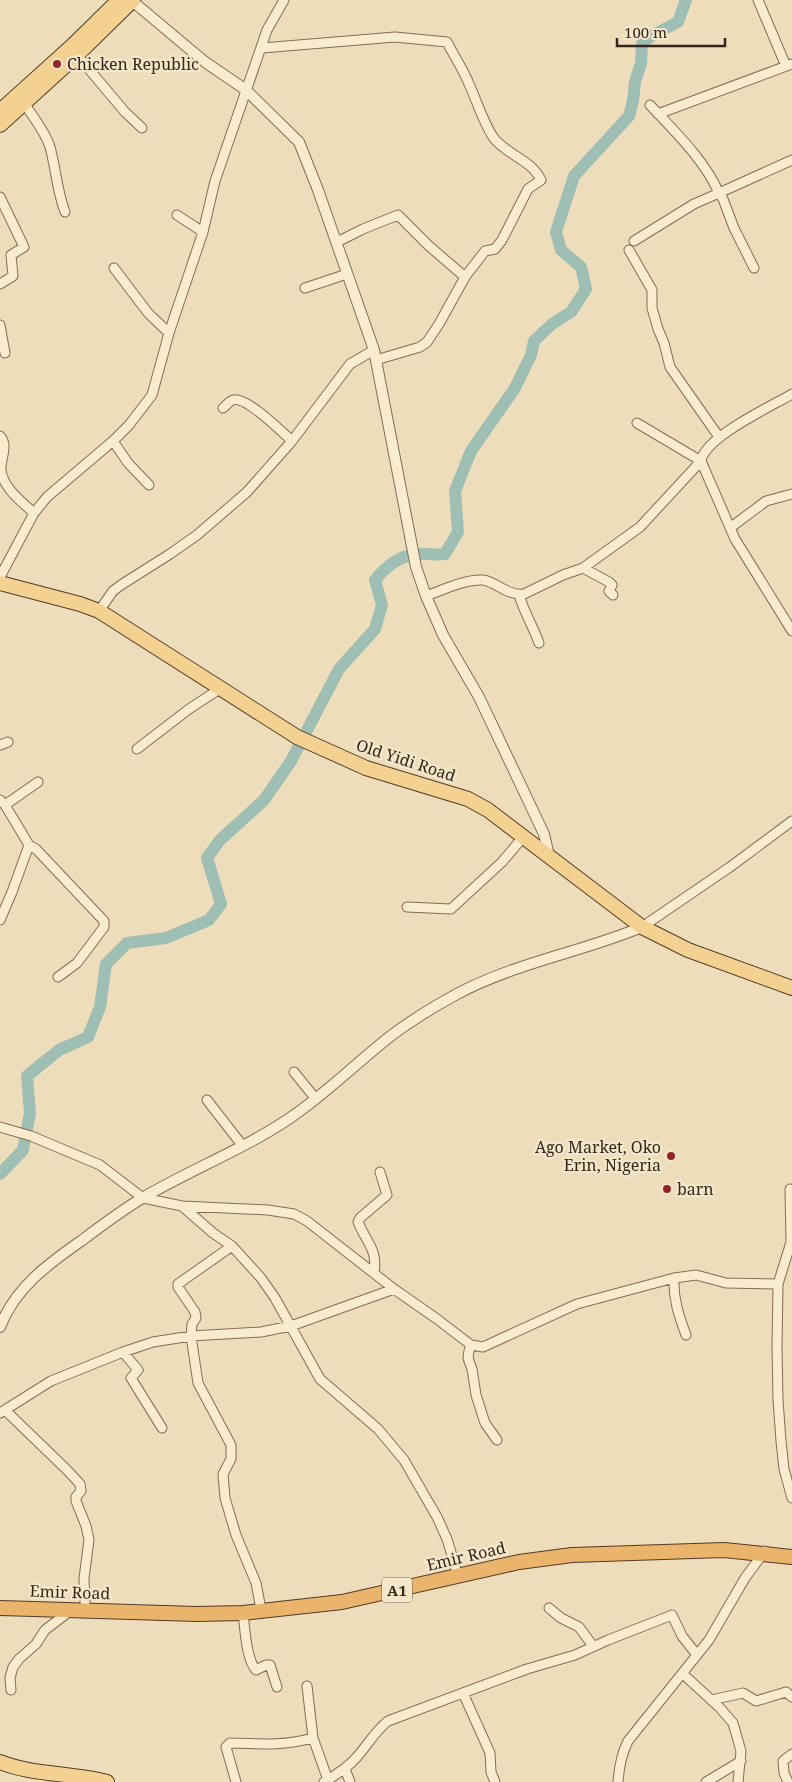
<svg xmlns="http://www.w3.org/2000/svg" width="792" height="1782" viewBox="0 0 792 1782" font-family="'Noto Serif',serif">
	<style>
		.lines { fill: none; stroke-linecap: round; stroke-linejoin: round }
		.river { stroke: #9fbeb4; stroke-width: 12 }
		.minor-casing { stroke: #856d55; stroke-width: 11 }
		.tertiary-casing { stroke: #856d55; stroke-width: 12 }
		.primary-casing { stroke: #523b2a; stroke-width: 16 }
		.trunk-casing { stroke: #523b2a; stroke-width: 16 }
		.minor { stroke: #f9ebce; stroke-width: 9 }
		.tertiary { stroke: #f9ebce; stroke-width: 10 }
		.primary { stroke: #f3d190; stroke-width: 14 }
		.trunk { stroke: #eab46c; stroke-width: 14 }
		.poi-dot { fill: #942429; stroke: #f5e7ca; stroke-width: 2 }
		.labels { text-anchor: middle; dominant-baseline: central; stroke-width: 4.5; stroke-linejoin: round; paint-order: stroke }
		.shield { fill: #f5e7ca; stroke: #6e604f; stroke-width: 1 }
		.shield-label { font-size: 15px; font-weight: bold; fill: #34261a }
		.poi-label { font-size: 16px; fill: #34261a; stroke: #f5e7ca; text-anchor: start }
		.street-label { font-size: 16px; fill: #34261a; stroke: #f5e7ca }
	</style>
	<rect width="100%" height="100%" fill="#edb"/>
	<g class="lines">
		<path class="river" d="M0,1174L23,1150L30,1113L27,1076L59,1050L88,1037L100,1007L106,964L127,943L166,938L209,920L221,904L207,858L220,840L264,800L291,761L339,669L375,629L382,605L375,580C388,564 404,552 426,554C433,554 438,555 445,554L458,532L455,491L471,451L515,388L531,355L534,341L552,324L571,312L586,289L581,267L561,250L556,232L574,176L629,116L633,101L635,82L641,63L642,44L651,36L678,22L686,0"/>
		<g class="minor-casing">
			<path id="minor" d="M758,0L786,66
				M262,48L395,37L447,42C454,56 463,69 469,84C477,101 482,120 493,137C506,155 531,159 541,180L528,189L502,240L495,249L485,251L465,277L439,324L427,342L420,347L376,360
				M77,55L125,112L142,128
				M24,103C33,117 45,131 50,147C56,169 57,191 65,212
				M650,105C675,132 704,159 719,193L792,160
				M658,114L792,64
				M0,197L24,247L11,255L13,276L0,284
				M177,215L203,232
				M634,241L694,204L719,193L723,199L734,228L754,268
				M337,242L363,229L398,215L429,246L465,277
				M629,250L652,290V308L658,329L664,343L670,367L719,437
				M114,268L148,313L169,333
				M305,288L347,274
				M0,325L5,353
				M223,408C226,406 229,401 233,400C246,396 282,432 292,441
				M637,423L701,461L735,539L792,631
				M0,436C9,446 0,459 1,470C3,488 22,502 34,513
				M113,441L128,463L149,485
				M730,528L766,501L792,494
				M583,568L609,582L612,585L609,591L613,595
				M0,577L34,513L47,497L113,441L129,425L152,395L169,333L203,232L215,181L267,30L284,0
				M519,595C524,612 533,626 539,643
				M426,596C443,590 465,579 483,580C497,582 507,596 524,594L563,575L583,568L640,527L701,461C705,437 770,407 792,394
				M99,611L113,591L121,585L170,554L197,535L247,492L292,441L350,364L374,350
				M0,745L8,742
				M137,749L189,709L221,688
				M0,800L5,805L29,845L36,849L104,921V927L77,963L58,977
				M5,805L38,782
				M407,907L451,909L502,862L524,836
				M0,920L12,892L29,845
				M642,927L730,867L792,821
				M294,1072L315,1098
				M207,1100L242,1145
				M0,1127L31,1136L100,1165L143,1198L182,1206L213,1233L232,1246L261,1278L275,1298L320,1379L378,1429L404,1460L437,1517L447,1539L458,1576
				M790,1189L791,1242L778,1284L777,1348L778,1400L781,1441L784,1469L792,1498
				M182,1206L268,1210L294,1214L307,1221L394,1289L437,1319L471,1345L483,1347L577,1304L674,1278L696,1275L726,1283L778,1284
				M232,1246L178,1284V1287L195,1312L196,1318L192,1324L191,1336L198,1383L231,1445V1459L223,1474L225,1498L236,1535L256,1583L260,1604
				M374,1273C378,1249 366,1242 358,1222L360,1218L387,1195L380,1172
				M674,1278C673,1299 679,1316 686,1335
				M471,1345L469,1351L468,1358L472,1369L476,1395L485,1423L497,1440
				M123,1352L138,1370L131,1378L162,1428
				M6,1411L67,1470L80,1484L81,1491L76,1497V1501L86,1526L89,1540L84,1578L85,1602
				M0,1413L51,1381L123,1352L153,1342L191,1336L261,1332L291,1326L394,1289
				M549,1608L561,1618L579,1627L593,1646
				M243,1613C245,1628 246,1659 256,1670L266,1665H270L277,1687
				M683,1674L720,1708L733,1723L741,1751L738,1782
				M307,1686L313,1738L328,1780
				M11,1690L10,1678L13,1667L19,1659L36,1644L45,1630L70,1611
				M463,1693L490,1753L491,1772L495,1782
				M711,1700L743,1693L756,1701L786,1692L792,1697
				M345,1769L350,1782
				M236,1782L226,1747L230,1743C260,1744 283,1746 313,1738
				M324,1782C336,1775 347,1768 356,1758C367,1746 375,1731 388,1721L527,1669L575,1655L608,1640L672,1615L682,1636L697,1655
				M618,1782C619,1767 621,1755 628,1741L709,1640L745,1578L765,1551
				M706,1782L741,1761
				M788,1782L784,1773L783,1761L792,1754"/>
		</g>
		<g class="tertiary-casing">
			<path id="tertiary" d="M131,0L205,62L246,90L299,142L318,190L374,350L416,567L426,596L443,635L479,697L544,834L549,856
				M0,1327C15,1288 48,1264 81,1241C101,1226 122,1210 144,1197C192,1169 244,1149 290,1118C326,1094 357,1062 392,1035C412,1020 435,1006 457,994C515,963 582,952 642,927"/>
		</g>
		<g class="primary-casing">
			<path id="primary" d="M0,111L71,47L119,0
				M0,125L77,55L133,0
				M0,583L80,604L99,611L297,737L366,768L468,799L488,810L642,927L688,950L792,988
				M0,1762C31,1775 74,1773 107,1782"/>
		</g>
		<g class="trunk-casing">
			<path id="trunk" d="M0,1608L197,1614L243,1613L342,1602L519,1562L572,1555L724,1550L792,1557"/>
		</g>
		<use href="#minor" class="minor"/>
		<use href="#tertiary" class="tertiary"/>
		<use href="#primary" class="primary"/>
		<use href="#trunk" class="trunk"/>
	</g>
	<g class="poi-dot">
		<circle cx="57" cy="64" r="5"/>
		<circle cx="671" cy="1156" r="5"/>
		<circle cx="667" cy="1189" r="5"/>
	</g>
	<g class="labels">
		<rect class="shield" x="382" y="1577.5" width="30" height="25" rx="4"/>
		<g class="shield-label">
			<text x="397" y="1590">A1</text>
		</g>
		<g class="poi-label">
			<text x="67" y="64">Chicken Republic</text>
			<text x="661" y="1147" text-anchor="end">Ago Market, Oko<tspan x="661" dy="18">Erin, Nigeria</tspan></text>
			<text x="677" y="1189">barn</text>
		</g>
		<g class="street-label">
			<text transform="translate(406 760) rotate(18)">Old Yidi Road</text>
			<text transform="translate(466 1556) rotate(-13)">Emir Road</text>
			<text transform="translate(70 1592) rotate(2)">Emir Road</text>
		</g>
	</g>
	<path d="M617 38v8h108v-8" fill="none" stroke="#34261a" stroke-width="2.5"/>
	<text x="624" y="38" font-size="15" fill="#34261a" stroke="#f5e7ca" stroke-width="4" paint-order="stroke">100 m</text>
</svg>
